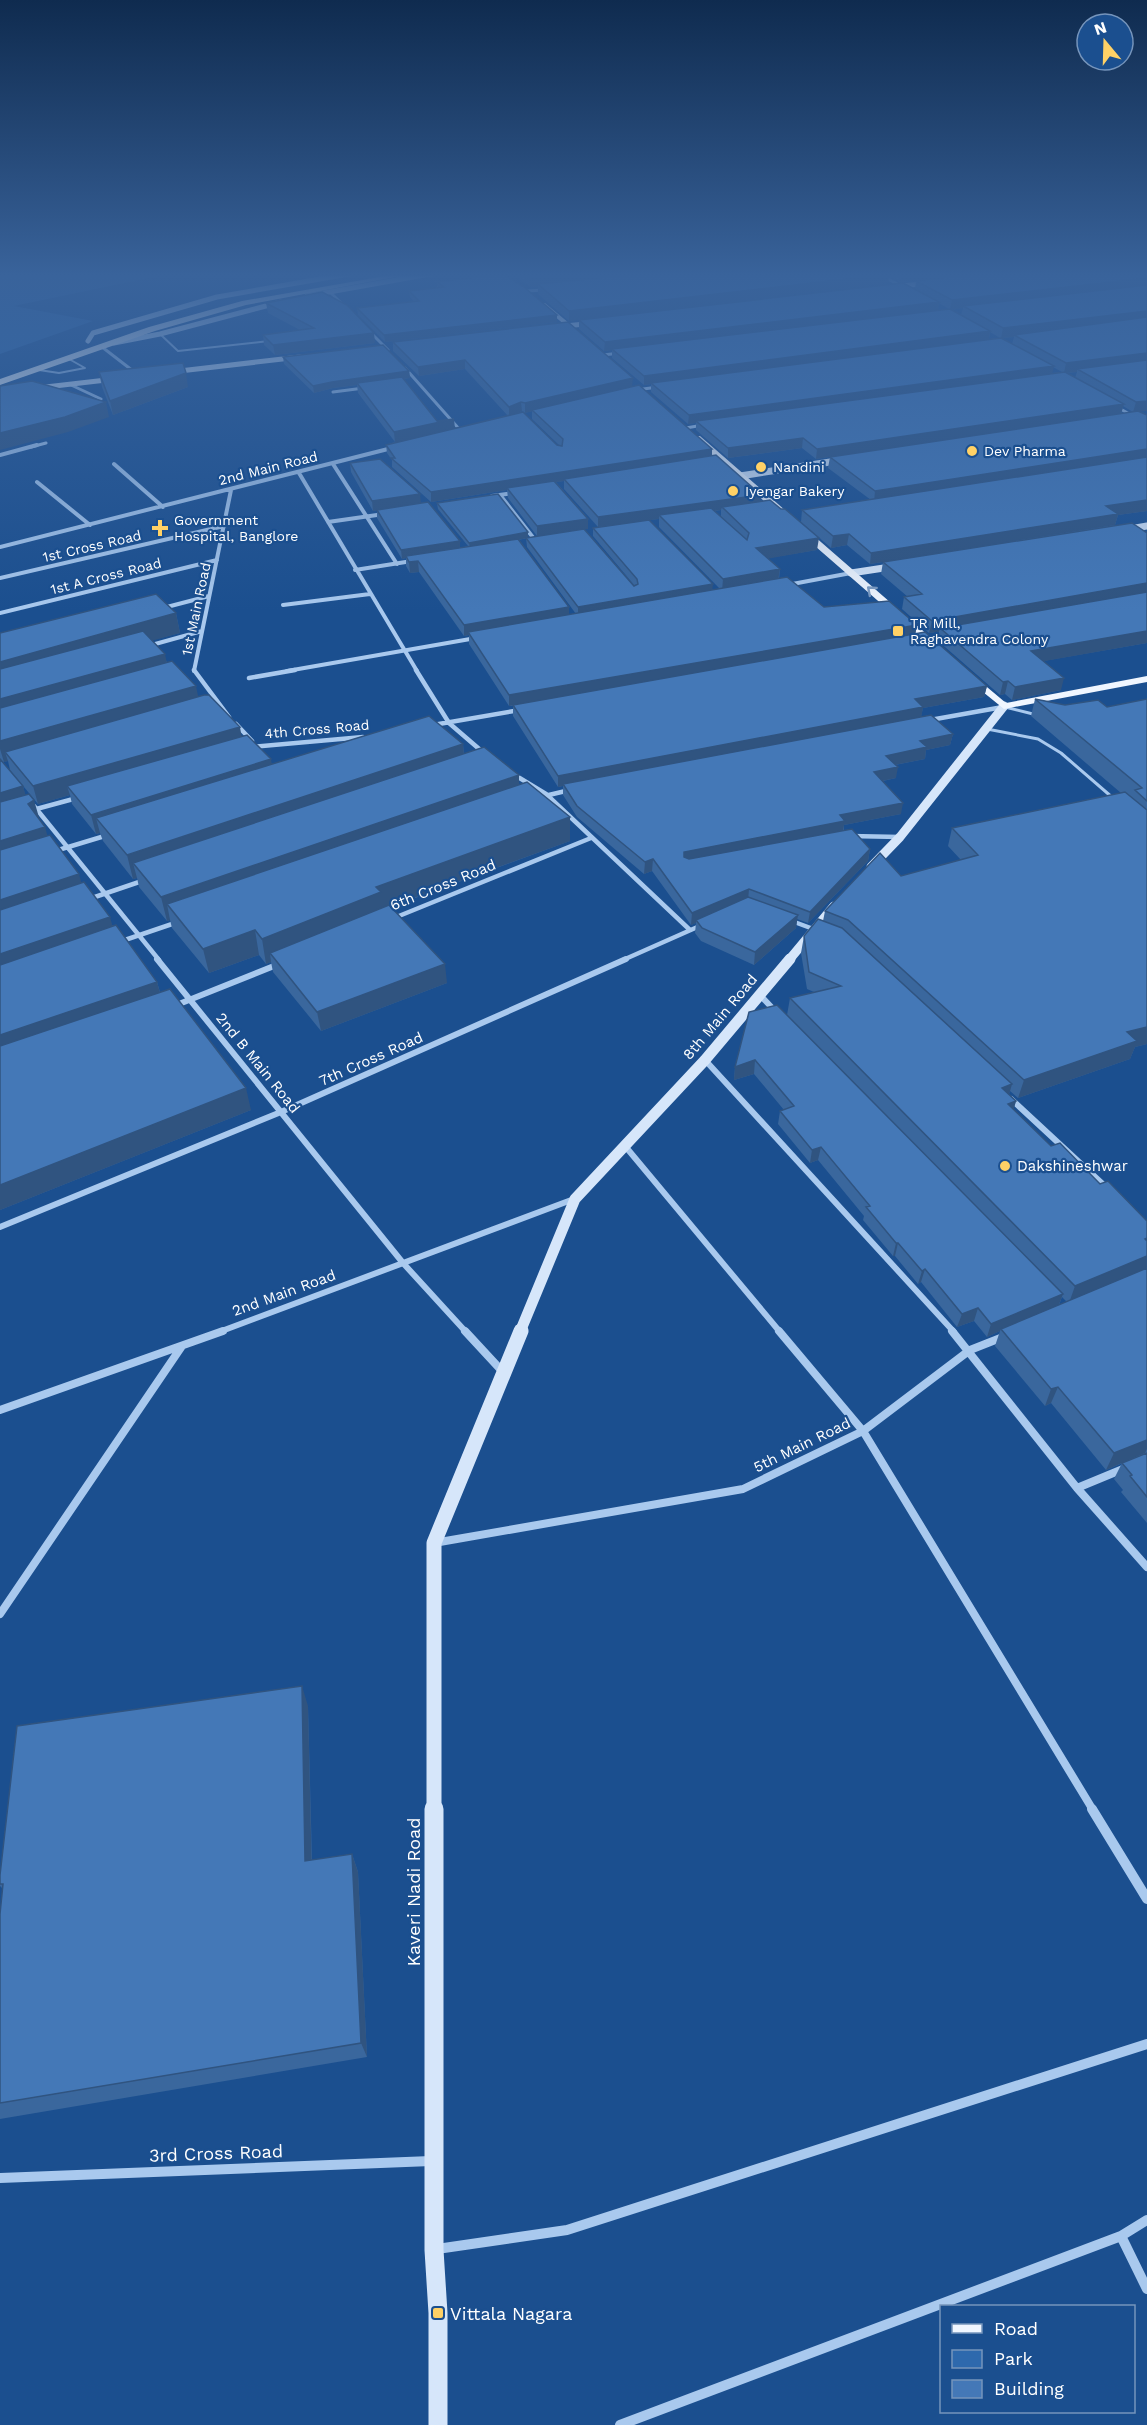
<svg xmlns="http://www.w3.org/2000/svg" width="1147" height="2425" viewBox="0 0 1147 2425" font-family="'Work Sans',sans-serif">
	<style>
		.green { fill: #2e69ad }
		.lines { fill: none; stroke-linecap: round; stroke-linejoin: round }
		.lane-far1 { stroke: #a9c9ee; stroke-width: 2 }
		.lane { stroke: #a9c9ee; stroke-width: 3 }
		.street-far5 { stroke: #a9c9ee; stroke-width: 3 }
		.street-far4 { stroke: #a9c9ee; stroke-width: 4 }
		.street-far3 { stroke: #a9c9ee; stroke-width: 4.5 }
		.street-far2 { stroke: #a9c9ee; stroke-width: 6 }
		.street-far1 { stroke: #a9c9ee; stroke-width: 8 }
		.street { stroke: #a9c9ee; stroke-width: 10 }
		.secondary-far5 { stroke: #d6e6fa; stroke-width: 5 }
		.secondary-far4 { stroke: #d6e6fa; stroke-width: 7 }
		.secondary-far3 { stroke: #d6e6fa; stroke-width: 9 }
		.secondary-far2 { stroke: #d6e6fa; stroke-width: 11 }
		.secondary-far1 { stroke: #d6e6fa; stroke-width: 15 }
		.secondary { stroke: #d6e6fa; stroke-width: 19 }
		.primary { fill: #f0f6ff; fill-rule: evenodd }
		.highway { fill: #fff; fill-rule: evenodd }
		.wall { fill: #3a679d; fill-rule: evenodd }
		.shaded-wall { fill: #305480 }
		.building { fill: #4478b7; stroke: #305480; stroke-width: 1.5 }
		.oneway { stroke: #7b9ac1 }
		.poi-dot { fill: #ffd166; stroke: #1b4f8f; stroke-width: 2 }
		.labels { text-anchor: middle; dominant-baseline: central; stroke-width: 4.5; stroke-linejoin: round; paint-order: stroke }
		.far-poi-label { font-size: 14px; fill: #fff; stroke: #1b4f8f; text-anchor: start }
		.far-street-label { font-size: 14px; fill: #fff; stroke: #1b4f8f }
		.street-label { font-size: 15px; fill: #fff; stroke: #1b4f8f }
		.poi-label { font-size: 15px; fill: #fff; stroke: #1b4f8f; text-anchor: start }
		.near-street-label { font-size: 18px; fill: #fff; stroke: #1b4f8f }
		.near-poi-label { font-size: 18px; fill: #fff; stroke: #1b4f8f; text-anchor: start }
	</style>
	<rect width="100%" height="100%" fill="#1b4f8f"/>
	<path class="green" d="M0,272H177L14,306L93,321L0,354Z"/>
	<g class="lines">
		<path class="lane-far1" d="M160,334L178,351L269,341
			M39,370L59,373L85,368L69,359"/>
		<path class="lane" d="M1005,707L1037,715
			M987,729L1038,739L1061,753L1113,798"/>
		<path class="street-far5" d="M875,272L901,286
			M501,273L513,272
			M329,291L343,305
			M527,291L544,290
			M369,331L388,350
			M102,347L137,374
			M603,355L620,353
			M405,368L460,430
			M71,385L101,399
			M636,390L658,387
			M333,392L364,388
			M1117,407L1147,424
			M686,428L703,425
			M31,447L46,443"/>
		<path class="street-far4" d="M0,455L37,445
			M114,464L163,507
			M333,464L397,564
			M299,473L417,671
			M37,482L90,525
			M500,495L535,540
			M492,496L514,493
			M328,522L384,514
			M0,547L392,448
			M355,570L412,561
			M0,578L224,526
			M787,585L851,573
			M283,605L370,594
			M163,608L209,596
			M0,613L217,560
			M148,646L202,631
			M194,671L231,490
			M287,671L476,638"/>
		<path class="street-far3" d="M194,670L229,717
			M416,670L449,723L485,754
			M249,678L295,670
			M930,720L1003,707
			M236,724L252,741
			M433,725L520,710
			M251,747L363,737
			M513,774L546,794L690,930
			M536,798L570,790
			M34,806L159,960
			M29,811L77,798
			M850,836L900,837
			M55,851L108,835
			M89,899L145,880
			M394,918L591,838
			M789,920L816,930
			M119,942L178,922
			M623,960L702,925"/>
		<path class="street-far2" d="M157,959L403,1263L466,1332
			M759,994L775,1011
			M174,1006L279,964
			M705,1060L954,1332
			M1011,1099L1107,1188
			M625,1146L780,1332
			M0,1227L281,1112L626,959
			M219,1332L574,1199"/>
		<path class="street-far1" d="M465,1331L502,1371
			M779,1331L863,1431L1093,1810
			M952,1331L1077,1488L1147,1567
			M0,1410L223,1331
			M1077,1488L1123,1469
			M434,1543L743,1489L863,1431L970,1350L1003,1337
			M0,1614L182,1346"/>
		<path class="street" d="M1092,1809L1147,1899
			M0,2178L431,2161
			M1121,2236L1147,2289
			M437,2249L567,2230L1147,2044
			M620,2425L1121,2236L1147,2220"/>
		<path class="secondary-far5" d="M892,287L931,283
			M307,296L441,272
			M555,327L595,323
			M88,341L93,333L217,297L360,272
			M114,343L160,334L281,302
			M171,372L300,357
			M37,388L115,379"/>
		<path class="secondary-far4" d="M740,476L843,460
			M1124,530L1147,526
			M851,573L897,566"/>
		<path class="secondary-far3" d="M871,867L900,837L1004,706
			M789,960L834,906"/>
		<path class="secondary-far2" d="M520,1332L575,1199L705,1060L790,959"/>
		<path class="secondary-far1" d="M434,1810V1543L521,1331"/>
		<path class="secondary" d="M434,1809V2250L438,2313V2425"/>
		<path class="primary" d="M493,272H499L522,286L517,287Z
			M541,303H545L582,334V336H578L541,305Z
			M694,436H700L786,511V515H780L694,440Z
			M800,529H806L937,643V647H931L800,533Z
			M1147,676V682L1004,709L967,679L975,677L1006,703Z"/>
		<path class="highway" d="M408,272H422L246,305L155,331L0,385V379L149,327L242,301Z"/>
	</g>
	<path class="wall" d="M519,272H987L900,282L889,276L888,283L569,321L538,294V286L530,287L519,279Z
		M1147,272L1139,412L1147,415V511L1118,515L1115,525L1147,643L1043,661L1061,690L1012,700L1005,694L1000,695L937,640L939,632L929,633L902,609L904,597H908L881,574L883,562L870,564L847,545L831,548L801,522L802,510L871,500L828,468L830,457L1075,420L816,459L802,448L728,458L696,430V423L688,424L651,392V384L644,385L612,358V350L604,351L579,329V320L915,289L916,281ZM939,303L949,309L938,310ZM963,308L961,315L951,310ZM990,332L1000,338L989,339ZM1014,337L1012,344L1002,338ZM1053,367L1062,372L1052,373ZM1077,372L1075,378L1067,373ZM1123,406L1133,412L1121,414Z
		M437,282L557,322L385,342L358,315L357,308L414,302L410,297L409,291L437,288Z
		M266,303L375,343L275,355L264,345L263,335L300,330L268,313Z
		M393,342L632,387L712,449V456L760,502L817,550L768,558L780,569L779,579L824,607L917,625L915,634L987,686L984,697L923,708L921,716L953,734L950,745L926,750L925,759L895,765L896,778L883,781L901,814L844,825V830L870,849L868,861L808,923L797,919L796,928L754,965L701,941L695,933L696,923L691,925L652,871L644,874L577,817L563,795V786L558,787L513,716V706H509L469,644V635L464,636L419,572L410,573L406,566V558L402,559L377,518V510L373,511L351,472L350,463L421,503L460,541V548L468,546L438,509L437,503L528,532V538L518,540L569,615L576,614L527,547L526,538L573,531L537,536L508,498L507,490L431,502L392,467V460L387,453L386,445L395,442L358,393L357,385L333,388L314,393L284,364L283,357L409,371L410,378L403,379L437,421L455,428L508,416L465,369L419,376L393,351ZM522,411L525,413L532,411V419L560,446L557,445L514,415ZM564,481V489L598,527L593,528V536L635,586L584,529H588V519L556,482ZM721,510V517L715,511ZM659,519V527L720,589L712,590L649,520Z
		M99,372L188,387L113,415L102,387Z
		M176,613L180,633L152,640L167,662L198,697L272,764L463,744L464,754L519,784L570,817V841L391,907L447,983L321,1031L273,972L271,962L266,964L259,955L209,973L172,928L170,920L167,921L139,887L137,878L133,879L103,841L100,833L96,834L72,804L70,795L38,804L10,770L8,761L3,762L23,786L25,795L40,821L47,836L113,926L157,982L160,992L251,1110L0,1210V633Z
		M1035,699L1065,705L1107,707L1147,699V1044L1135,1047L1130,1059L1018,1098L1010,1091L1009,1094L1016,1101L1013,1110L1147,1256V1523L1121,1492L1123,1490L1114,1479L1122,1463L1145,1454L1106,1470L1051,1403L1045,1406L995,1346L1000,1331L987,1337L974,1321L957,1327L921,1282L918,1284L895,1256H893L863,1220L864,1216L818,1160L810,1163L778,1124L780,1111L784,1110L754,1074L734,1080L735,1067L787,1015L790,998L814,992L807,989L801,953L804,936L823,921L825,911L901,876L961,860L948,846L952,828L1121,793L1031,716ZM1062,1297L1067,1302L1059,1305Z
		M308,1706L312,1860L352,1854L358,1872L367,2057L0,2119V1914L3,1889L0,1886V1875Z"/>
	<path class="shaded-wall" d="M589,272H677L538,284V286L530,287V278Z
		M910,272H987L900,282L902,273Z
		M889,274L888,283L569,321V311Z
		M1147,278V287L963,306V308L950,310L952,300Z
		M939,302L938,311L612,349V350L604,351L605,342Z
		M1147,311V320L1014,335V337L1001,338L1003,328Z
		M557,315V322L385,342L384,335Z
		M990,331L989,340L651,383V384L644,385V376Z
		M374,333L375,343L275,355L273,345Z
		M1147,353V363L1077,369V372L1064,373L1066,363Z
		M465,360V369L419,376L418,367Z
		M1054,366L1052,375L696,421V423L688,424L689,415Z
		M409,371L410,378L359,385L357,383V385L333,388L314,393L313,386L332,382Z
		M186,373L188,387L113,415L110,401Z
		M633,378L632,387L525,413V403Z
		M1147,401V411L1133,412L1136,402Z
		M106,402L109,417L68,432L0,450V433Z
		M521,402L522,411L509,417V407Z
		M1124,404L1121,414L816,459L817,449Z
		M454,419L455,429L395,443L394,432Z
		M803,438L802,448L728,458V448Z
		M712,449V457L564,479V481L508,489L507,488V490L431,502V492Z
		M1147,449V458L874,502L875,491Z
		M420,494L421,503L373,511L372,501Z
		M761,495L760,505L722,507L721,510L663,518L659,515V519L598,527V517Z
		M1147,500V511L1118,515L1115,525L870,564L871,553L1106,506Z
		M588,519V529L537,536V526Z
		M528,532V538L470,548L469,543Z
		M849,534L847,545L831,548L833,536Z
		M819,538L817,550L755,561L756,548Z
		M460,541V550L406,556V558L402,559L401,550Z
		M418,561L419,572L410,573L409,562Z
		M780,569L778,581L722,591L723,579Z
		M1147,583V592L940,628L939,632L929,633L932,621Z
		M713,584L712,593L578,616V607Z
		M569,607V618L468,632L469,635L464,636V625Z
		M176,613L180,633L0,683V662Z
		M917,625L915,636L509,706V695Z
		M1147,631V643L1028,664L1031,651Z
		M165,654L169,673L0,720V699Z
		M1064,678L1061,690L1012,700L1015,687Z
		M1008,681L1005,694L1000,695L1003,682Z
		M196,686L200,705L5,752L8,761L4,762L0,749V741Z
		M987,686L984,697L923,708L921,718L563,784V786L558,787V776L915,699Z
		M240,727L243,745L67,786L70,795L38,804L33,786Z
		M953,734L950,745L926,750L925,759L884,767L886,756L920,741Z
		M463,744L465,767L133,863L137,878L133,879L127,855Z
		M271,759L274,778L96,818L100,833L96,834L91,815Z
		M898,767L896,778L872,783L874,772Z
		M519,775V798L167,904L170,920L167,921L161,897Z
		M23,786L28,804L34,800L40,821L0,815V793Z
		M903,803L901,814L844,825L843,832L683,864L684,852L840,815Z
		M570,817V841L383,909L270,953L271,962L266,964L262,939L376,887Z
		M45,827L51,848L0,864V841Z
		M870,849L868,861L808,923L810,912Z
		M653,859L652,871L644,874L645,862Z
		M79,874L85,896L0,924V900Z
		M749,889L748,901L696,920V923L691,925L692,913Z
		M798,915L796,928L754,965L755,952Z
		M110,917L116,939L0,978V954Z
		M255,930L259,955L209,973L203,949Z
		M445,964L447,983L321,1031L317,1012Z
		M157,982L163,1004L0,1059V1035Z
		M1147,1027V1044L1135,1047L1130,1059L1018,1098L1024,1080L1127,1032Z
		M755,1060L754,1074L734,1080L735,1067Z
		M1012,1084L1007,1102L1002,1088Z
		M246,1088L251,1110L0,1210V1185Z
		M1016,1101L1011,1119L1008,1104Z
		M821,1147L818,1160L810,1163L812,1150Z
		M896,1243H898L895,1256H893Z
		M1147,1256V1267L1145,1271L1069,1303L1075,1286Z
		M925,1269L921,1282L918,1284L922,1271Z
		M1063,1294L1058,1307L1001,1329L1000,1331L987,1337L991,1324Z
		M978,1308L974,1321L957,1327L962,1314Z
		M1058,1387L1051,1403L1045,1406L1051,1389Z
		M1147,1440V1449L1145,1453L1106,1470L1114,1453Z
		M302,1686L308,1706L312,1879L305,1861Z
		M352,1854L358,1872L367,2057L361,2043Z"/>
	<path class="building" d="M521,272H589L530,278Z
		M662,272H884L889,274L569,311L538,284Z
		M995,272H1147V278L952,300L916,281Z
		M503,274L524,287L557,315L384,335L357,308L419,301L409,291L444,287L437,282Z
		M903,283L939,302L605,342L579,320Z
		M1147,285V311L1003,328L963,306Z
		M322,292L347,305L374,333L273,345L263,335L314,328L266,303Z
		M950,309L990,331L644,376L612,349Z
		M1147,317V353L1066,363L1014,335Z
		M568,322L633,378L525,403L521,402L509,407L465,360L418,367L393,342Z
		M1001,338L1054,366L689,415L651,383Z
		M383,345L409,371L332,382L313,386L283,357Z
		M1147,360V401L1136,402L1077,369Z
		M183,363L186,373L110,401L99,372Z
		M1065,372L1124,404L817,449L803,438L728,448L696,421Z
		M402,377L437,421L454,419L394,432L357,383Z
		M32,381L106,402L65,417L0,433V386Z
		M639,385L712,449L431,492L391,458H395L386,445L523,412L557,445L562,446L563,439L532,410Z
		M1138,411L1147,415V449L875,491L830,457Z
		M716,455L761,495L598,517L564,479Z
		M1147,457V500L1106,506L1118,514L871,553L849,534L833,536L802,510Z
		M380,459L420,494L372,501L350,463Z
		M554,481L588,519L537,526L507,488Z
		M498,494L528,532L469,543L437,503Z
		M770,500L781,509H785L819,538L756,548L780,569L723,579L659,515L711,508L747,540L749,533L722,507Z
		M428,502L460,541L401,550L377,510Z
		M649,520L713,584L578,607L526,538L584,529L634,586L638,584L637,579L593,528Z
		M1132,523L1147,533V583L932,621L904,597L922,594L883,562Z
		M518,539L569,607L464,625L418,561L409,562L406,556Z
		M787,577L824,607L889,601L917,625L509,695L468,632Z
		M1147,592V631L1031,651L1064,678L1015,687L1008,681L1003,682L940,628Z
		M156,594L176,613L0,662V633Z
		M143,631L165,654L0,699V669Z
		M925,632L987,686L915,699L923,707L558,776L513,705Z
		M172,661L196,686L0,741V708Z
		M204,695H209L240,727L33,786L5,752Z
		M1035,699L1065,705L1098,700L1107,707L1147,699V801L1135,790L1142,788Z
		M931,715L953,734L920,741L927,747L886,756L898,767L874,772L903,803L840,815L845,821L684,852V857L689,859L852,829L870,849L810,912L749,889L692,913L653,859L645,862L577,806L563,784Z
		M429,716L463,744L127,855L96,818Z
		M247,735L271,759L91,815L67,786Z
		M484,747L519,775L161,897L133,863Z
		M0,759L23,786L0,793Z
		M527,782L570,817L376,887L381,892L262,939L255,930L203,949L167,904Z
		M1125,792L1147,810V1027L1127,1032L1137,1041L1024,1080L848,920L825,911L880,853L901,876L978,855L952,828Z
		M29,794L34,800L28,804L45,827L0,841V802Z
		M50,835L79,874L0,900V850Z
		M84,882L110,917L0,954V910Z
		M748,897L798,915L755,952L702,928L696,920Z
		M389,905L445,964L317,1012L270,953Z
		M818,919L842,928L1012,1084L1002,1088L1016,1101L1008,1104L1051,1146L1060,1143L1100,1184L1108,1181L1147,1221V1238L1145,1239L1147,1241V1256L1075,1286L790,998L841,986L809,972L804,936Z
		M116,925L157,982L0,1035V965Z
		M170,989L246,1088L0,1185V1046Z
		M777,1005L1063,1294L991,1324L978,1308L962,1314L925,1269L922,1271L898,1243H896L866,1207L870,1206L821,1147L812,1150L780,1111L794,1106L755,1060L735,1067L749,1012Z
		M1147,1268V1440L1114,1453L1058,1387L1051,1389L1001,1329Z
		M1147,1453V1497L1130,1476L1132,1475L1122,1463Z
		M302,1686L305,1861L352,1854L361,2043L0,2103V1914L3,1884H0V1875L17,1726Z"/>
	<defs><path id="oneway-chevron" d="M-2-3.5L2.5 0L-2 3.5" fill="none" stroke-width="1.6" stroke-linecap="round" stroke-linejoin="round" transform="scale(1.5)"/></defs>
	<use class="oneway" href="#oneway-chevron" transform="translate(871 590) rotate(-139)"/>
	<linearGradient id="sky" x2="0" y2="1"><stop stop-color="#0f2b4f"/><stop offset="0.45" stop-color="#39639b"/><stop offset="1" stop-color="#39639b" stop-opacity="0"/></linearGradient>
	<rect width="1147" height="611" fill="url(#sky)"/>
	<g class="poi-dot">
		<circle cx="972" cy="451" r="6"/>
		<circle cx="761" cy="467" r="6"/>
		<circle cx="733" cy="491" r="6"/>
		<path d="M157 519h6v6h6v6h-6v6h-6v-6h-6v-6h6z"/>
		<rect x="892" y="625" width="12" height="12" rx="3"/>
		<circle cx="1005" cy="1166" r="6"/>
		<rect x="432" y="2307" width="12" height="12" rx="3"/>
	</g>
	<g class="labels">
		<g class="far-poi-label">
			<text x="984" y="451">Dev Pharma</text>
			<text x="773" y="467">Nandini</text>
			<text x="745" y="491">Iyengar Bakery</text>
			<text x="174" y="520">Government<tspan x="174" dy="16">Hospital, Banglore</tspan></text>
			<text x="910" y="623">TR Mill,<tspan x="910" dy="16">Raghavendra Colony</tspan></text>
		</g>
		<g class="far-street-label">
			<text transform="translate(268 468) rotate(-14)">2nd Main Road</text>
			<text transform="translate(92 546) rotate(-13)">1st Cross Road</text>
			<text transform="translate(106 576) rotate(-14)">1st A Cross Road</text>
			<text transform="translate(196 609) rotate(-78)">1st Main Road</text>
			<text transform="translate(317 729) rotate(-5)">4th Cross Road</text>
		</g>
		<g class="street-label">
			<text transform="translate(443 885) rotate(-22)">6th Cross Road</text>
			<text transform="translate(720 1017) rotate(-50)">8th Main Road</text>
			<text transform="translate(371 1059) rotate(-24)">7th Cross Road</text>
			<text transform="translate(258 1063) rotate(51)">2nd B Main Road</text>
			<text transform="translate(284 1293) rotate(-20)">2nd Main Road</text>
			<text transform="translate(802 1445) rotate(-26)">5th Main Road</text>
		</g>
		<g class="poi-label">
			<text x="1017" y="1166">Dakshineshwar</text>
		</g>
		<g class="near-street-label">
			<text transform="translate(413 1892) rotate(-90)">Kaveri Nadi Road</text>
			<text transform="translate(216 2153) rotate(-2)">3rd Cross Road</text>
		</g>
		<g class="near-poi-label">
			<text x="450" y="2313">Vittala Nagara</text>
		</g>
	</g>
	<rect x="940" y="2305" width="195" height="108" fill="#1b4f8f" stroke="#7695bc" stroke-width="1.5"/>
	<rect x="952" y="2324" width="30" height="9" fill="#f0f6ff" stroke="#7695bc" stroke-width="1.5"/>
	<text x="994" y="2335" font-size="18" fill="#ffffff">Road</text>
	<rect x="952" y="2350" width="30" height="18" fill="#2e69ad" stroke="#7695bc" stroke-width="1.5"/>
	<text x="994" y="2365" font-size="18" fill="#ffffff">Park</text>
	<rect x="952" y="2380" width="30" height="18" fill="#4478b7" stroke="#7695bc" stroke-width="1.5"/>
	<text x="994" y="2395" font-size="18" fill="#ffffff">Building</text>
	<g transform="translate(1105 42) rotate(341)"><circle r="28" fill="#1b4f8f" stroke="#7695bc" stroke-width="1.5"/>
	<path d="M0-4.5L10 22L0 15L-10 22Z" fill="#ffd166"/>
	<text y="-9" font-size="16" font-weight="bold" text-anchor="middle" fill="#ffffff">N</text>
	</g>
</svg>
